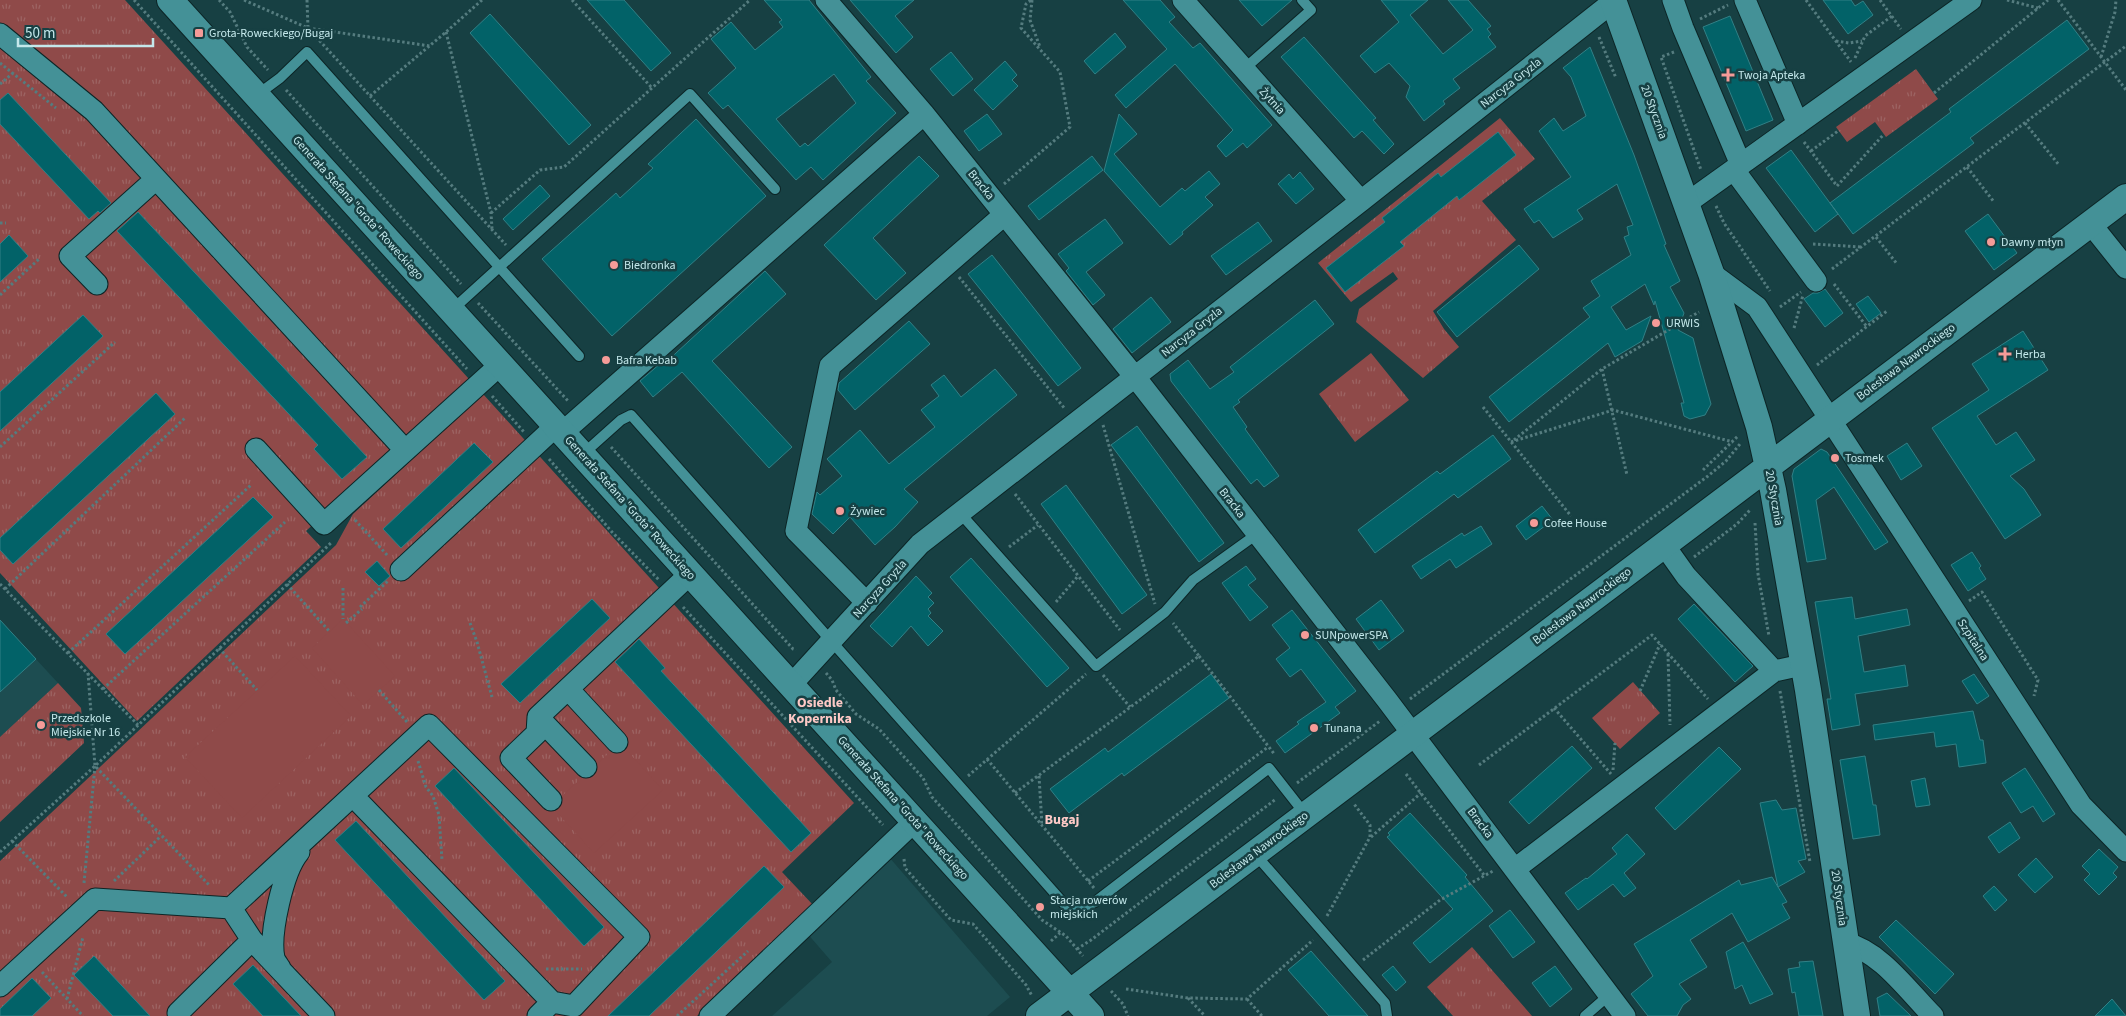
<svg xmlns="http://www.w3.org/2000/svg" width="2126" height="1016" viewBox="0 0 2126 1016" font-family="'Source Sans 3',sans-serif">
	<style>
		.built { fill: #1d4d51 }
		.grass { fill: url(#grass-tufts) }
		.pitch { fill: #8f4a49 }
		.building { fill: #026268; stroke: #318086; fill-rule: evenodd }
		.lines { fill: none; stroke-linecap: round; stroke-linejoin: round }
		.service-casing { stroke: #0c2526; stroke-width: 12 }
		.minor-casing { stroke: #0c2526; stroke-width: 23 }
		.tertiary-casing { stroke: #0c2526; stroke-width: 28 }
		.path { stroke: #557c7f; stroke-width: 3; stroke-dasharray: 2.5 2.5; stroke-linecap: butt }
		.service { stroke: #449197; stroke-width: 10 }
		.minor { stroke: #449197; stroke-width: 21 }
		.tertiary { stroke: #449197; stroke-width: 26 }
		.poi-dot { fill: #f59b98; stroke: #174043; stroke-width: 2 }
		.labels { text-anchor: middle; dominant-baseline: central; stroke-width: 5; stroke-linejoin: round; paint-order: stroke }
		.poi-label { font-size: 12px; fill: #c4e8eb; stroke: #174043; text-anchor: start }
		.street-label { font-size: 12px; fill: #c4e8eb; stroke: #174043 }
		.neighbourhood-label { font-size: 14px; font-weight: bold; fill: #fec9c6; stroke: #174043 }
	</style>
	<defs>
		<pattern id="grass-tufts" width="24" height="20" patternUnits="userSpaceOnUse" patternTransform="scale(1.25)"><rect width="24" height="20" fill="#8f4a49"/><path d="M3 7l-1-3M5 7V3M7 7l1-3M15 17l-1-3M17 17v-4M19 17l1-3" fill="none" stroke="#9d6463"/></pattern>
	</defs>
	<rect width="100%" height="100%" fill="#174043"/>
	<path class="built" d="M0,620L81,708L84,743L0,822Z
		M889,857L1010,997L987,1016H772L832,962L806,932Z"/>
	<path class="grass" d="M0,0H125L469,379L306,531L321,547L137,721L0,573Z
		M1916,69L1938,99L1886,137L1875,122L1847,142L1836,127Z
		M1500,118L1535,159L1482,201L1516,240L1433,311L1444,329L1459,347L1423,378L1356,322L1359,309L1398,279L1393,272L1351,302L1318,263Z
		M1371,353L1409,400L1355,442L1319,394Z
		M483,394L854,803L782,872L814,906L697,1016H0V861L336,545L353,514Z
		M1633,682L1660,713L1620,749L1592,718Z
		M58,683L81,708L84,743L0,822V737Z
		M1472,947L1532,1016H1453L1427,987Z"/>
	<path class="pitch" d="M343,619L395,676L363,705L312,648Z
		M295,656L351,716L242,818L185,757Z
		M620,743L663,790L594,853L551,806Z"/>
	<path class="building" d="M587,0H624L671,53L651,71Z
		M764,0H809L871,77L866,81L896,113L823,180L811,167L796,180L728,105L723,109L708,93L736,68L711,39L731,22L755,50L783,27L779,22L782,20ZM834,74L856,103L808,146L805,143L800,147L776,119Z
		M850,0H914L895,16L913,37L896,53Z
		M1123,0H1160L1175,17L1169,22L1193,48L1200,43L1272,125L1247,148L1243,143L1226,157L1217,146L1233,130L1175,64L1126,108L1115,95L1167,49Z
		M1239,0H1292L1262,26Z
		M1381,0H1428L1410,15L1443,54L1473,30L1448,0H1468L1491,26L1487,29L1491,34L1488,37L1496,47L1453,79L1460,88L1443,101L1445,104L1424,121L1406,97L1410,86L1389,63L1375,73L1360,56L1399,22Z
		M1823,0H1851L1855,6L1863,1L1873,15L1848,34Z
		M490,14L591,125L569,145L470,33Z
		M1730,16L1773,120L1746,131L1703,27Z
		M2067,20L2089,49L1970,138L1974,143L1853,234L1830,203L1951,112L1949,109Z
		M1115,33L1126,47L1095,74L1084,61Z
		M1304,37L1376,118L1373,120L1394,144L1384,154L1362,131L1354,138L1281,57Z
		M1590,47L1634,155L1666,244L1664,245L1680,281L1670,287L1684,313L1678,330L1693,338L1700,365L1711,404L1705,415L1690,419L1684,416L1681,403H1684L1655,301L1654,305L1645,284L1611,307L1626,330L1651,316L1642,341L1615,357L1608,343L1509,422L1489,397L1590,317L1583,308L1600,296L1591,281L1631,255L1624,237L1629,235L1627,227L1633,225L1617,184L1577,210L1583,219L1553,238L1539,220L1534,223L1524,209L1571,177L1539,131L1554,118L1563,131L1586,116L1571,77L1563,68Z
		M951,52L973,79L953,96L930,69Z
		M1005,61L1017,75L1012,80L1018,86L993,110L974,90Z
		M8,93L111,203L100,213L98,211L89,219L0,124V100Z
		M987,114L1002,134L979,151L964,131Z
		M1119,114L1137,134L1114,154L1160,207L1182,188L1185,191L1209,171L1220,184L1205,197L1213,205L1182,232L1183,234L1170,245L1104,171Z
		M696,119L766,196L612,336L542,259L616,193L620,198L653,168L648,164Z
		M1498,132L1516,155L1459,200L1457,196L1400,242L1404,246L1345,292L1326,268L1385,222L1382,218L1438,173L1441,177Z
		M1791,150L1838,214L1815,232L1766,168Z
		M919,156L939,176L873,238L906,273L876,300L824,245Z
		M1092,156L1103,170L1039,220L1028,206Z
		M1300,172L1314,189L1296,204L1278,184L1289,174L1293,179Z
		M540,185L550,196L513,230L503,219Z
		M138,212L367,457L342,479L314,449L318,445L117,231Z
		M1988,214L2017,253L1994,270L1965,231Z
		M1105,219L1123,243L1086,272L1105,295L1093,305L1066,271L1069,268L1058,254Z
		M1258,222L1272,241L1226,275L1211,256Z
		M9,235L28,256L0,282V244Z
		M1519,245L1539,269L1457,337L1437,312Z
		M992,255L1081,368L1058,386L968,274Z
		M765,271L786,294L712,361L792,447L769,468L682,372L653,397L640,381L661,363L663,365Z
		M1825,289L1843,313L1825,327L1804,299L1813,293H1818Z
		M1868,296L1881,313L1869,322L1856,304Z
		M1151,297L1171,322L1132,353L1113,329Z
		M1315,300L1334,324L1238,400L1240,402L1233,407L1247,427L1245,429L1279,476L1264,487L1257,479L1251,484L1171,381L1170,374L1188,360L1210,389L1234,372L1230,367Z
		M83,315L103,336L0,431V392Z
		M909,321L930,344L855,410L838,390L839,383Z
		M2023,331L2048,370L1977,416L1996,445L2016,432L2035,460L2010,476L2024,489L2041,515L2005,539L1932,428L1989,390L1972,364Z
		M995,369L1017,395L904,489L918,502L895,527L875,545L850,517L833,534L812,514L817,492L820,495L842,476L827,459L860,430L889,464L935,427L921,410L939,396L931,385L944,375L961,397Z
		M156,393L175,414L13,564L0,550V538Z
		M1137,426L1224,543L1199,562L1111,445Z
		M1493,435L1511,459L1458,498L1454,494L1375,553L1358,530L1437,471L1440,474Z
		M474,443L493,462L401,548L383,529Z
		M1907,443L1922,466L1901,480L1887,456Z
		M1821,449L1827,452L1888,542L1875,550L1834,487L1816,500L1826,559L1807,562L1792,476L1794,469Z
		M1066,485L1147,595L1122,614L1041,504Z
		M253,497L273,517L125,654L106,634Z
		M1542,506L1553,520L1526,540L1516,526Z
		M1481,526L1492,544L1456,568L1450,559L1421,579L1412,566L1462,533L1464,536Z
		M1972,552L1981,566L1979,568L1986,579L1968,591L1951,565Z
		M971,558L1069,668L1047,687L950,577Z
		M377,561L390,576L379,586L365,572Z
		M1246,566L1256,579L1248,585L1268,607L1250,621L1222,583Z
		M916,576L932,593L928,597L934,603L928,609L931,613L928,616L943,631L928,646L911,626L892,647L870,626Z
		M1852,597L1855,619L1907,609L1910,625L1858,636L1864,672L1905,665L1908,686L1855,694L1860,725L1832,730L1827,699H1831L1815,602Z
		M592,599L610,618L520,703L501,684Z
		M1381,600L1404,631L1379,650L1356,619Z
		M1694,604L1753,666L1735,682L1678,619Z
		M1292,610L1356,691L1335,707L1340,713L1285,753L1276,741L1299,724L1297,722L1326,702L1301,669L1290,677L1276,659L1290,648L1272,625Z
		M0,620L36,659L0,692Z
		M639,639L665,668L661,671L811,833L791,852L615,662Z
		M1211,674L1229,698L1124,776L1122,773L1069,813L1050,789L1105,748L1108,752Z
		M1974,674L1989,696L1977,704L1962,681Z
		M1973,711L1980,740H1983L1986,763L1959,767L1956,744L1936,747L1934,732L1875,740L1873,725Z
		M1572,746L1592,768L1529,824L1509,802Z
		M1719,747L1741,769L1675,830L1655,808Z
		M1865,756L1873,805H1876L1880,835L1853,839L1840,760Z
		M454,768L604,927L584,946L435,786Z
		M2025,768L2055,814L2043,822L2033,806L2021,813L2002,783Z
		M1925,778L1930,805L1916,807L1911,781Z
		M1776,800L1782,810L1796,808L1806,859L1798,861L1805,872L1778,887L1760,803Z
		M1410,813L1467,875L1465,877L1493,911L1430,963L1413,943L1453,909L1387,837L1390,835L1388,833Z
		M356,821L505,981L484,1000L335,840Z
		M2010,822L2020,838L1999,853L1988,837Z
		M1627,834L1645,854L1624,873L1636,888L1624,897L1613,884L1578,910L1565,893L1586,878L1587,879L1617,854L1612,848Z
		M2099,849L2118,867L2113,873L2117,877L2099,895L2084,880L2090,874L2082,866Z
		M2036,858L2053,877L2035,893L2018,875Z
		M764,866L784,887L649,1016H608Z
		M1772,877L1787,902L1782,904L1790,918L1748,942L1732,913L1690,940L1707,967L1679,984L1691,999L1683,1005L1677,1016H1648L1631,994L1653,976L1634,944L1739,880L1741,885Z
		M1994,886L2007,900L1995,911L1983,896Z
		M1510,910L1535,942L1513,958L1489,926Z
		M1896,920L1954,974L1935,994L1879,937Z
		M1743,942L1773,994L1750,1004L1742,985L1735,989L1726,952Z
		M1311,951L1368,1016H1329L1288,970Z
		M94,956L150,1016H113L74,975Z
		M1813,961L1823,1016H1799L1795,992L1792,993L1788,969L1800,967L1799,962Z
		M253,965L301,1016H263L233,984Z
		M1393,966L1406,982L1396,991L1382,975Z
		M1555,966L1572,989L1550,1007L1532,983Z
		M32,978L51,998L32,1016H0V1009Z
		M1887,993L1911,1016H1880L1877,998Z
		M2112,999L2126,1016H2095Z"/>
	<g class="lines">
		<g class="service-casing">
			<path id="service" d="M1244,69L1311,10L1302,0
				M257,95L280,78L307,52L579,356
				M452,310L690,94L775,189
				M583,454L621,420L631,415L1066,906L1079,909L1095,902L1269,768L1305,814
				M960,513L1096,666L1165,612L1193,580L1257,534
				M1255,854L1385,1003L1387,1016
				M1585,1016L1608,996"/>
		</g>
		<g class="minor-casing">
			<path id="minor" d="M826,0L924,114L1143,387L1387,700L1625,1016
				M1183,0L1361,201
				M1673,0L1683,28L1741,165
				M1745,0L1798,124
				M0,34L94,111L405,450
				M1734,170L1816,281
				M1687,203L1971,0
				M2090,223L2126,268
				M1711,273L1757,307L2081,805L2126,851
				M97,284L70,256L156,179
				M562,433L924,114
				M256,449L324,524L500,365
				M1664,545L1686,576L1774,671
				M401,570L556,426
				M867,603L796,531L830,366L1004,215
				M791,685L920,544L1361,201L1614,1
				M568,689L617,742
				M538,717L586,767
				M354,797L552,1002
				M551,800L511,758L537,733L538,717L690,574
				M1515,869L1774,671L1802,665
				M231,908L429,725L639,937L574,1006L552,1002L538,1016
				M1846,943C1881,952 1908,991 1933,1016
				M280,968C278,965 275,961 274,958C269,934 283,871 299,852
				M0,986L95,899L231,908L252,940L324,1016
				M178,1013L252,940
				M710,1016L915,821"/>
		</g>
		<g class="tertiary-casing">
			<path id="tertiary" d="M170,0L1091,1016
				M1613,0L1711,273L1759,427L1773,490L1808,690L1857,1016
				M1039,1016L2126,197"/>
		</g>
		<path class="path" d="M134,0L467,369
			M219,0L230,12L247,47L268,70
			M244,0L308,28L430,46
			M307,0L308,28L506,245
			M572,0L652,88
			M1032,0L1030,20L1040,47
			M1806,0L1851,62
			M1880,0L1901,29
			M2007,0L2038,8
			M2058,0L2126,90
			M1700,19L1728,5
			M446,32L491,213L492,229
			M1599,37L1616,78
			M1836,41L1849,43L1862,41
			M1674,52L1661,57L1701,170
			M2101,57L2115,12L2116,0
			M1855,58L1865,36L1892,16
			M0,63L56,108
			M0,84L13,73
			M286,90L461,284
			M1934,93L2048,0
			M370,96L446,32L482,0
			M2025,123L2059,165
			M1804,142L1837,186L1884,134
			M1811,151L1838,131
			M1967,167L1994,202
			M1004,184L1070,127L1060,72L1021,28L1026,4L1031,0
			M1716,206L1724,223L1770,291
			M491,213L540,170L564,167L750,0
			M0,223H6
			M1876,237L1897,264
			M1813,244L1861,247
			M1832,269L2126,46
			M959,277L1065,409
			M1834,284L1867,327
			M0,295L39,259
			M478,303L569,402
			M1780,307L1801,292
			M1794,328L1803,295
			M1817,365L1887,311
			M1602,369L1627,475
			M492,396L524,432
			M1483,407L1571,516
			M1103,425L1155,604
			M1514,440L1602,369L1699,312
			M1511,442L1613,410L1733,442
			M0,447L115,342
			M611,447L793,649L796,650
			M549,459L612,532L659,580
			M1703,470L1738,436
			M1015,494L1120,630
			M355,520L388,556
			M1755,523L1758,574L1769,636
			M1009,547L1038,525
			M1694,557L1737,524L1750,510
			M0,584L138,725
			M287,584L330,632
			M343,588V619
			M5,589L186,417
			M1969,601L1982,592L2038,680L2034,696
			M1056,602L1078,576
			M360,607L388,581
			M683,607L883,825
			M346,623L362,609
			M470,623L477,642L492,697
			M219,648L257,690
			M68,653L251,485
			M1668,654L1670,725
			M1199,656L1275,755
			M88,673L95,766L210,886
			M826,673L832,680L836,690L856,714L879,729L923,778L932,797L1042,920L1066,936L1083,956
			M1103,675L1130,707
			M103,689L285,522
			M379,690L407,722
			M1640,691L1660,644
			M1780,691L1810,862
			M1410,699L1708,476L1726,461L1740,444
			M1554,708L1611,774
			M987,759L1094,888
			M418,761L426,787L433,796L439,815L442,860
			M1479,765L1652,635L1708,699
			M1613,770L1615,743
			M1406,774L1484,875
			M968,776L1086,674
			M1039,776L1042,825
			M1297,783L1380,721
			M1015,793L1199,656L1173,623
			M1371,837L1421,793
			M12,841L68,898
			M0,852L95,766L332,542
			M904,859L905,868L951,920L973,924L1026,985L1032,996
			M114,881L161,836
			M1088,881L1268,747
			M84,883L95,766
			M1327,916L1370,837V825L1354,804
			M1051,941L1060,933
			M1077,949L1091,940L1276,799
			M1363,960L1440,900L1493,871
			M546,969H582
			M42,972L83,1016
			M1126,989L1188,998L1247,999L1313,940
			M1111,991L1123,1004L1128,1016
			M1188,998L1205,1016
			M67,999L83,937
			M1247,999L1262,1016
			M677,1016L748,951"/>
		<use href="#service" class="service"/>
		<use href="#minor" class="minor"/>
		<use href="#tertiary" class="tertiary"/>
	</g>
	<g class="poi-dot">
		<rect x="194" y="28" width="10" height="10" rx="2.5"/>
		<path d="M1725.5 67.5h5v5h5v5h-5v5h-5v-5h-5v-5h5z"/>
		<circle cx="1991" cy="242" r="5"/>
		<circle cx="614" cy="265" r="5"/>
		<circle cx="1656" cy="323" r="5"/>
		<path d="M2002.5 346.5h5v5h5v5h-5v5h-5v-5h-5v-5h5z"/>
		<circle cx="606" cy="360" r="5"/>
		<circle cx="1835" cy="458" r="5"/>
		<circle cx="840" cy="511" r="5"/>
		<circle cx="1534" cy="523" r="5"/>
		<circle cx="1305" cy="635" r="5"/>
		<circle cx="41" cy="725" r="5"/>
		<circle cx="1314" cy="728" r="5"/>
		<circle cx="1040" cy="907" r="5"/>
	</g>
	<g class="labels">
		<g class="poi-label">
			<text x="209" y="33">Grota-Roweckiego/Bugaj</text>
			<text x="1738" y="75">Twoja Apteka</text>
			<text x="2001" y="242">Dawny młyn</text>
			<text x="624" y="265">Biedronka</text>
			<text x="1666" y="323">URWIS</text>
			<text x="2015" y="354">Herba</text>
			<text x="616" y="360">Bafra Kebab</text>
			<text x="1845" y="458">Tosmek</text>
			<text x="850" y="511">Żywiec</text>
			<text x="1544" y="523">Cofee House</text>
			<text x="1315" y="635">SUNpowerSPA</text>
			<text x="51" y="718">Przedszkole<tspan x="51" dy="14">Miejskie Nr 16</tspan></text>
			<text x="1324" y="728">Tunana</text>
			<text x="1050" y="900">Stacja rowerów<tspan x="1050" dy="14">miejskich</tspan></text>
		</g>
		<g class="street-label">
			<text transform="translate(1511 83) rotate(-38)">Narcyza Gryzla</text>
			<text transform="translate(1272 101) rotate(48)">Żytnia</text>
			<text transform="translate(1654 112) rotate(70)">20 Stycznia</text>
			<text transform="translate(981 185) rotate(51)">Bracka</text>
			<text transform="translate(358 208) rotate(48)">Generała Stefana "Grota" Roweckiego</text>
			<text transform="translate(1192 332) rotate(-38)">Narcyza Gryzla</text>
			<text transform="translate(1906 362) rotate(-37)">Bolesława Nawrockiego</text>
			<text transform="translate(1774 498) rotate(80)">20 Stycznia</text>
			<text transform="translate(1232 503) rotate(52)">Bracka</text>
			<text transform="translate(630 508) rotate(48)">Generała Stefana "Grota" Roweckiego</text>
			<text transform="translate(880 589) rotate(-48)">Narcyza Gryzla</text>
			<text transform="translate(1582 606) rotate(-37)">Bolesława Nawrockiego</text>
			<text transform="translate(1973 640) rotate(57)">Szpitalna</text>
			<text transform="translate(903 808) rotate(48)">Generała Stefana "Grota" Roweckiego</text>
			<text transform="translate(1480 823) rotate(53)">Bracka</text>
			<text transform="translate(1259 850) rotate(-37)">Bolesława Nawrockiego</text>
			<text transform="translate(1839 898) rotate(82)">20 Stycznia</text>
		</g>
		<g class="neighbourhood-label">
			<text x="820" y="703">Osiedle<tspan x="820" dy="16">Kopernika</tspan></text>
			<text x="1062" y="820">Bugaj</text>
		</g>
	</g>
	<path d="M18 38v8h135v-8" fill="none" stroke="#c4e8eb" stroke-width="2.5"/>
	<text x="25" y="38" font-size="15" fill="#c4e8eb" stroke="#174043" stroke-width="4" paint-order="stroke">50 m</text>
</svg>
